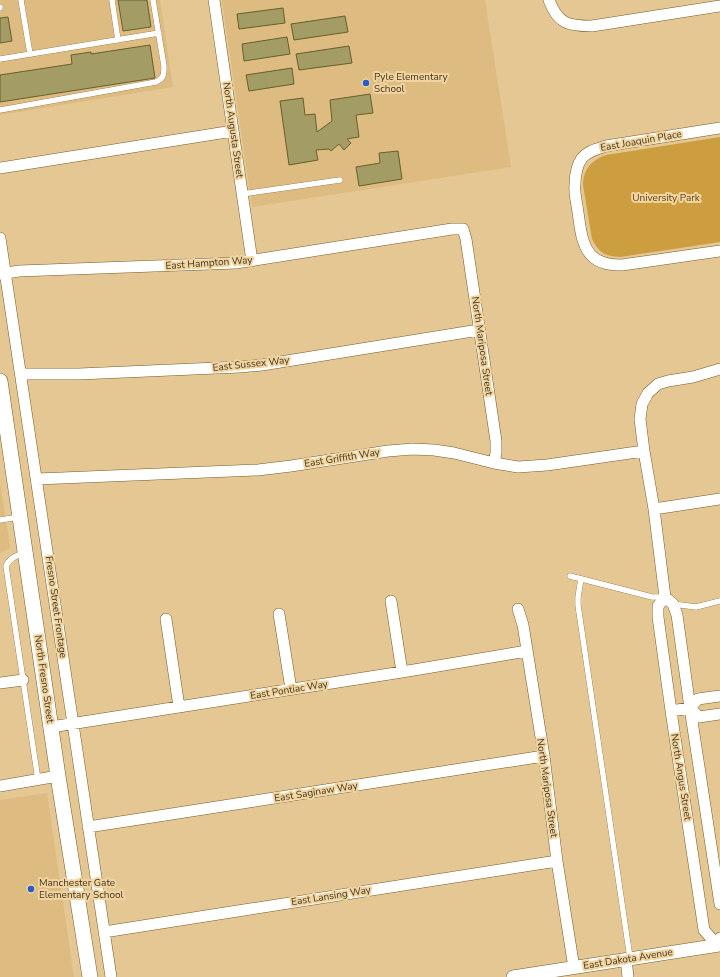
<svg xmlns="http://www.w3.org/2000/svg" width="720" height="977" viewBox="0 0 720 977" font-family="'Nunito Sans',sans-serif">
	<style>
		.built { fill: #debc81 }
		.green { fill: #cd9e40 }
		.building { fill: #a49c65; stroke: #675f29 }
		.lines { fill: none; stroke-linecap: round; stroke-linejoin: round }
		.service-casing { stroke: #765b2a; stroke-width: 6 }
		.minor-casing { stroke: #765b2a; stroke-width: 12 }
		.tertiary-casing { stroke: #765b2a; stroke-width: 14 }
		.secondary-casing { stroke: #765b2a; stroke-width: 16 }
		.service { stroke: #fff; stroke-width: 5.5 }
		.minor { stroke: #fff; stroke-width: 11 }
		.tertiary { stroke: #fff; stroke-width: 13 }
		.secondary { stroke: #fff; stroke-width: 15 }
		.poi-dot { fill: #245fcb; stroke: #f1d49f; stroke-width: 1.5 }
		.labels { text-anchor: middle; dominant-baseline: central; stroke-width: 4; stroke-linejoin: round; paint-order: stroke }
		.poi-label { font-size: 10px; fill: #423621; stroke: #f1d49f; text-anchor: start }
		.street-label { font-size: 10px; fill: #423621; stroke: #f1d49f }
		.park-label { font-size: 10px; fill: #5a4419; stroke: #f1d49f }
	</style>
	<rect width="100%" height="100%" fill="#e4c793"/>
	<path class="built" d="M0,0H160L173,87L0,115Z
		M222,0H485L511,167L252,207Z
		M0,482L10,546L9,549L0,553Z
		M47,793L74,977H0V800Z"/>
	<path class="green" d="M720,137V242L620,257C605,256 599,253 592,239L583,185C583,169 592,160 606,155Z"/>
	<path class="building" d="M118,0H147L151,27L123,31Z
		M283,8L285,23L239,29L237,14Z
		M345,16L348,32L294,40L291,24Z
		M8,17L12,41L0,43V18Z
		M287,37L290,54L244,61L242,44Z
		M150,45L155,78L0,102V75L72,64L71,55L91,52V54Z
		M349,46L352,63L299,70L296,54Z
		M292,68L294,84L249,91L246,75Z
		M370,94L373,113L356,115L359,137L347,139L351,143L344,150L339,144L331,151L329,149L316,150L318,160L289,165L280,101L303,98L305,115L315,114L317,132L332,121L330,100Z
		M398,151L402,179L359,186L356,167L380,163L379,153Z"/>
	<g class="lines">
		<g class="service-casing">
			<path id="service" d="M21,0L30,54
				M112,0L118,40
				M0,7V8
				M0,59L159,33
				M0,110L156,82C164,78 164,75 164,66L153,0
				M242,194L340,180
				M0,520L19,517
				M25,553C17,555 9,558 6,566L38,780
				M570,576L652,597H665
				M581,579L578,597V605L630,958
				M673,604L696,607L720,601"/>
		</g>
		<g class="minor-casing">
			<path id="minor" d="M214,0L252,261
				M549,0C558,24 568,26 592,26L720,6
				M720,128L606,146C597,149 588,151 582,158C577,165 575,176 575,185C574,192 576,199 577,206C580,222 580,243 591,255C599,264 611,265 622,265L720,251
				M0,168L233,131
				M0,238L111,977
				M0,274L19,271L236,263L452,229H463L466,239L496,441V453L494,463
				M720,369L693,377L668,381L658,384L648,393L642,404L640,419L644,451L654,509L665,597L658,606V617L671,711L704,930L717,945L720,938
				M21,374H79L240,367L262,365L479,330
				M37,479L258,470L291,466L388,451L413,449L434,450L454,453L494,463L518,467L547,465L644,451
				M654,509L720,499
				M665,597L673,604L677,615L690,708L720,904
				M391,601L402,672
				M518,609L523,625L544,756L557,861L574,968
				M279,614L291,689
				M166,619L179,707
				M0,683L23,680
				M690,708L699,717L720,714
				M671,711L690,708L698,699L720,696
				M51,727L402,672L527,651
				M0,786L58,776
				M88,827L544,756
				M104,932L557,861
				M626,959L628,977"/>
		</g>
		<g class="tertiary-casing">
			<path id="tertiary" d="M513,977L720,945"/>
		</g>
		<g class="secondary-casing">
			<path id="secondary" d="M0,381L58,776L90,977"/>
		</g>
		<use href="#service" class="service"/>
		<use href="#minor" class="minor"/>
		<use href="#tertiary" class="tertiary"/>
		<use href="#secondary" class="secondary"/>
	</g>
	<g class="poi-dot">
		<circle cx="366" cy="83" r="4"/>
		<circle cx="31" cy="889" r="4"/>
	</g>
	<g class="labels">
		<g class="poi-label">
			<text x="374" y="77">Pyle Elementary<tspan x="374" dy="12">School</tspan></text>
			<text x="39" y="883">Manchester Gate<tspan x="39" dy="12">Elementary School</tspan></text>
		</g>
		<g class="street-label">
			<text transform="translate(233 130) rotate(82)">North Augusta Street</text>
			<text transform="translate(641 141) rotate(-10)">East Joaquin Place</text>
			<text transform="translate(209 263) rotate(-4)">East Hampton Way</text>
			<text transform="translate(482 346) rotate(82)">North Mariposa Street</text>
			<text transform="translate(251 364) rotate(-6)">East Sussex Way</text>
			<text transform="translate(342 458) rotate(-9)">East Griffith Way</text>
			<text transform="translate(56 607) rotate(82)">Fresno Street Frontage</text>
			<text transform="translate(44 679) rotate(82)">North Fresno Street</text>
			<text transform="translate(289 690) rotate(-9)">East Pontiac Way</text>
			<text transform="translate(681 777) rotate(81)">North Angus Street</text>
			<text transform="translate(547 788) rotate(82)">North Mariposa Street</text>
			<text transform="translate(316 792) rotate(-9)">East Saginaw Way</text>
			<text transform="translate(331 896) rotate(-9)">East Lansing Way</text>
			<text transform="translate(628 959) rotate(-9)">East Dakota Avenue</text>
		</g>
		<g class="park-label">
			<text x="666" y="198">University Park</text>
		</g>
	</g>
</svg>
